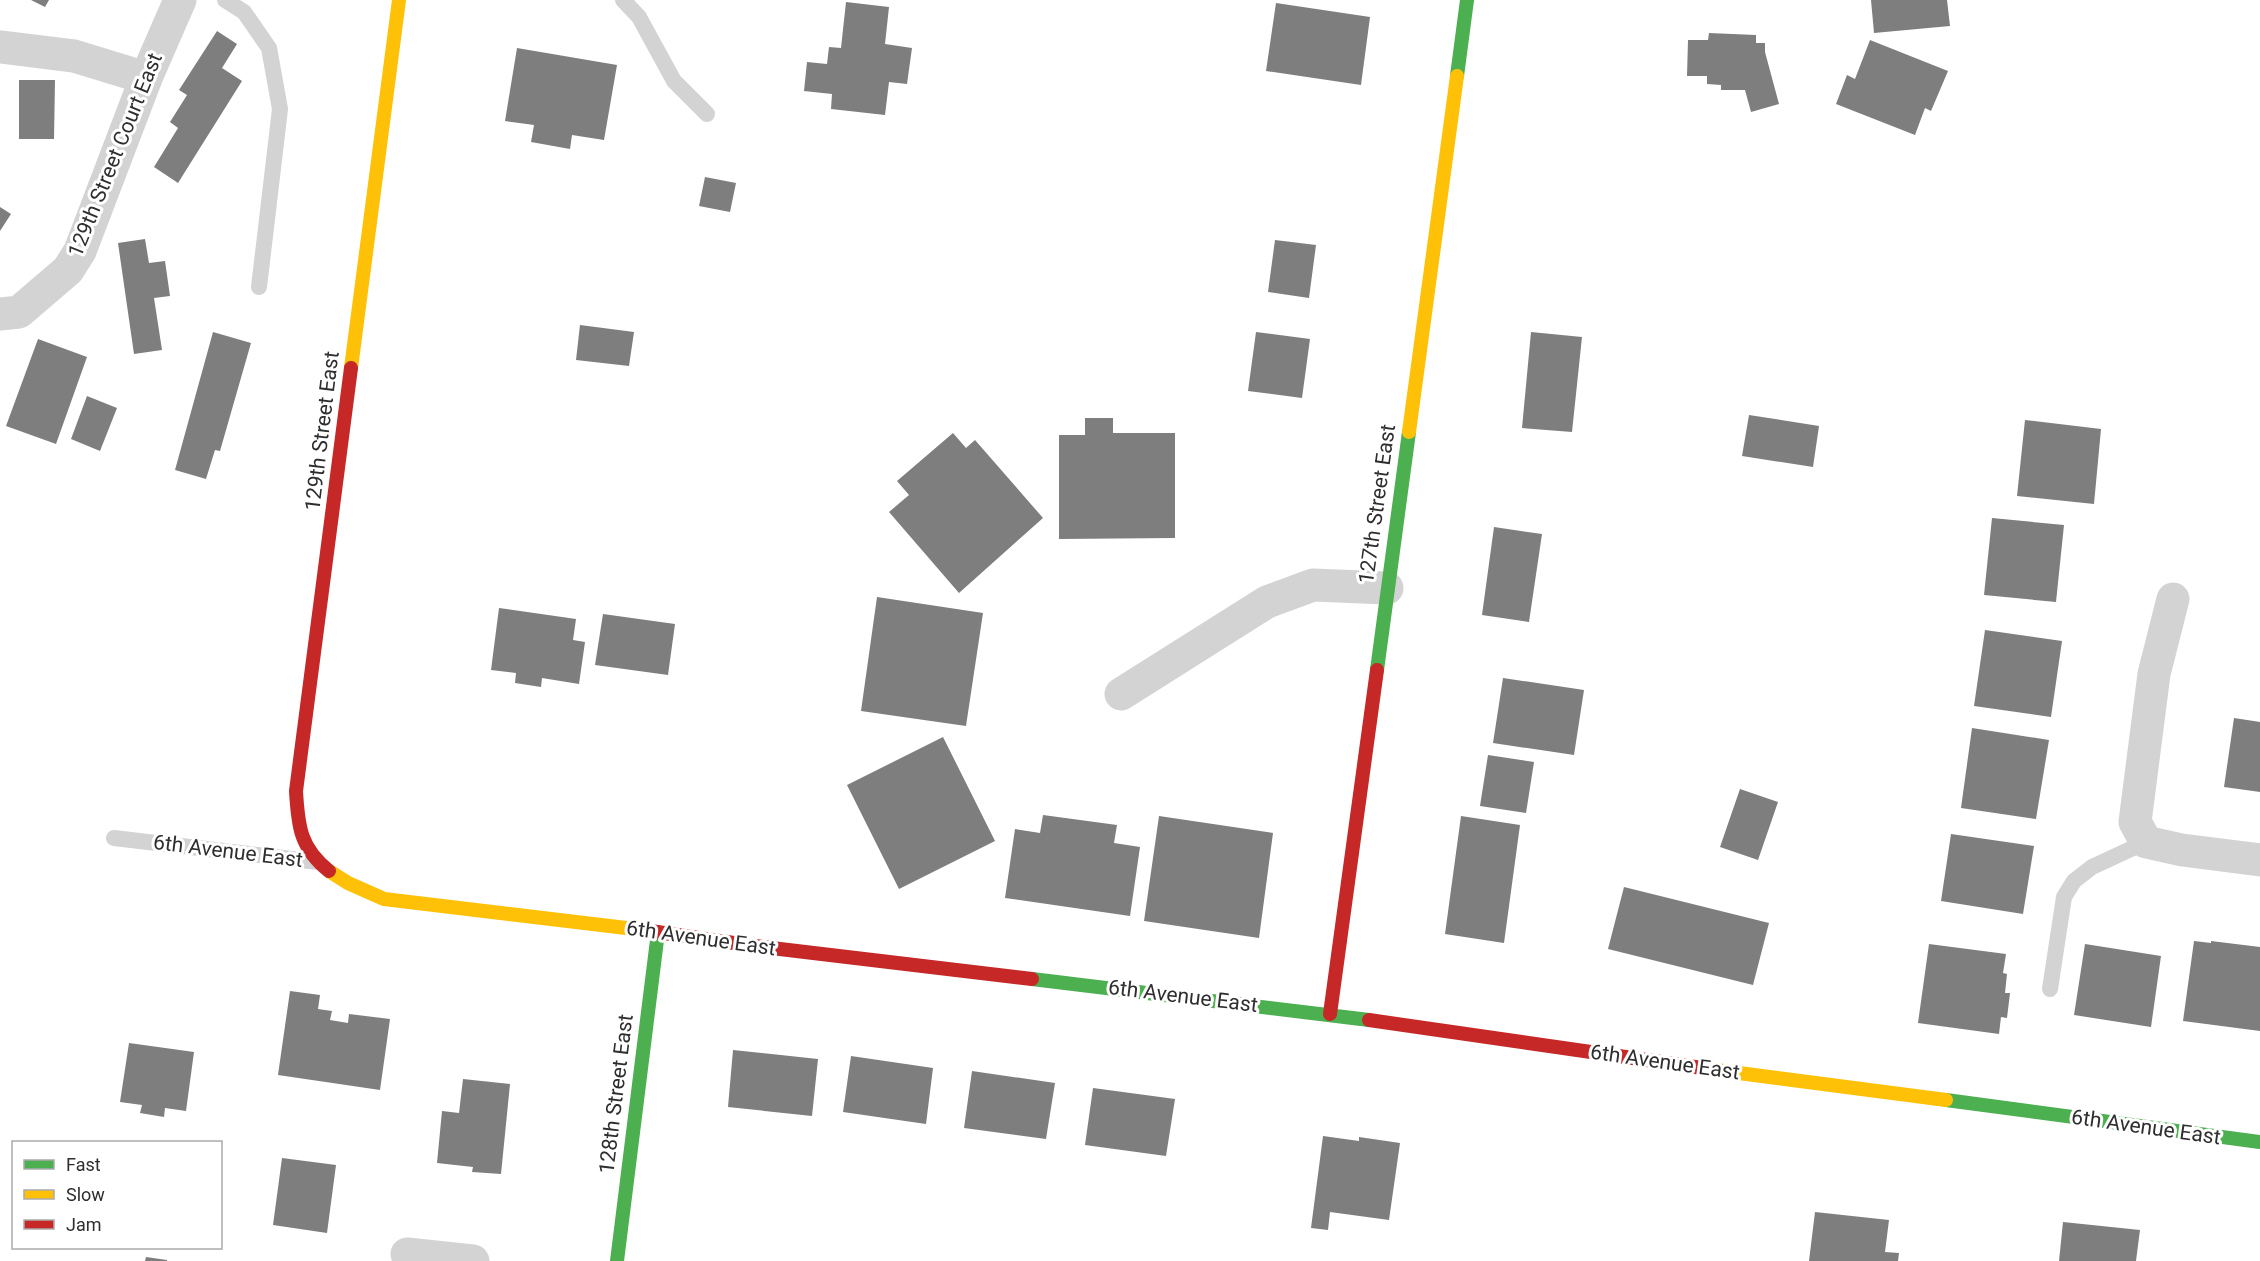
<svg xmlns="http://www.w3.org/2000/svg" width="2260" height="1261" viewBox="0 0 2260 1261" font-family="Roboto,sans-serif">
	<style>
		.building { fill: #7e7e7e }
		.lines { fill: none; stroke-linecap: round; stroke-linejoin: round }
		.lane { stroke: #d3d3d3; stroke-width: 16 }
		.street { stroke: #d3d3d3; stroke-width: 33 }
		.fast { stroke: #4caf50; stroke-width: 14 }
		.slow { stroke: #ffc107; stroke-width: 14 }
		.jam { stroke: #c62828; stroke-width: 14 }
		.labels { text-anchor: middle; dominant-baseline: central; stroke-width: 6; stroke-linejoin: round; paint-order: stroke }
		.street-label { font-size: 21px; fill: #2e2e2e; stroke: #fff }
	</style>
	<rect width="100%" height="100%" fill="#fff"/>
	<path class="building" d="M31,0H49L45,7Z
		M1871,0H1947L1950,26L1874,33Z
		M846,2L889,7L885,44L912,48L907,84L889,82L885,115L831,109L832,94L804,91L807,62L827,64L829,47L841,48Z
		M1276,3L1370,17L1361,85L1266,71Z
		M217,31L237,44L222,68L242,81L178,183L154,167L178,128L170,122L187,95L179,90Z
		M1709,33L1756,35V43H1765V52L1779,104L1751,112L1745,90H1721V85L1707,84V76H1687L1688,40H1708Z
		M1870,40L1948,71L1931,111L1925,108L1915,135L1836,104L1847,75L1855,79Z
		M517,48L617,65L604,140L572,135L570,149L531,142L534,125L505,121Z
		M19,80H55L54,139H19Z
		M705,177L736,183L730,212L699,206Z
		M0,207L11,214L0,231Z
		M145,239L149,263L165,261L170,296L154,298L162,350L134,354L118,243Z
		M1275,240L1316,245L1309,298L1268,292Z
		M580,325L634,332L629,366L576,360Z
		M213,332L251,343L220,451L215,450L206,479L175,470Z
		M1256,332L1310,339L1302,398L1248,391Z
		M1531,332L1582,337L1572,432L1522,428Z
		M38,339L87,357L56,444L6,426Z
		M87,396L117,408L100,451L71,439Z
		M1749,415L1819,426L1813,467L1742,456Z
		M1085,418H1113V433H1175V538L1059,539V435H1085Z
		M2025,420L2101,429L2094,504L2017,496Z
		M953,433L966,448L975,440L1043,518L959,593L889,512L909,495L897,481Z
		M1992,518L2064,525L2056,602L1984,595Z
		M1494,527L1542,534L1529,622L1482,615Z
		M877,597L983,613L966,726L861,711Z
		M499,608L576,619L573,640L585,642L579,684L542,678L541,687L515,683L516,673L491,670Z
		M603,614L675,624L668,675L595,665Z
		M1985,630L2062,641L2051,717L1974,706Z
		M1503,678L1584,690L1574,755L1493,743Z
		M2234,718L2260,722V792L2224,787Z
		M1972,728L2049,740L2036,819L1961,808Z
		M943,737L995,841L899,889L847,785Z
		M1488,755L1534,762L1526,813L1480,806Z
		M1740,789L1778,802L1758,860L1720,847Z
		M1043,815L1117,825L1114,843L1140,847L1130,916L1005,898L1015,829L1040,833Z
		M1159,816L1273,833L1259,938L1144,921Z
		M1461,816L1520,825L1504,943L1445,934Z
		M1951,834L2034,846L2023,914L1941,901Z
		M1624,887L1769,923L1753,985L1608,949Z
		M2194,941L2211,943V941L2260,947V1031L2183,1021Z
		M1929,944L2006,954L2003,973L2007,974L2005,993H2010L2007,1018L2001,1017L1999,1034L1918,1023Z
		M2085,944L2161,956L2151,1027L2074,1015Z
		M290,991L320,995L318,1009L332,1011L330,1020L348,1023L349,1014L390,1019L380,1090L278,1075Z
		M129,1043L194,1052L186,1111L165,1108L164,1117L140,1113L142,1105L120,1102Z
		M733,1050L818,1059L812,1116L728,1107Z
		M851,1056L933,1068L926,1124L843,1112Z
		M972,1071L1055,1083L1046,1139L964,1128Z
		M463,1079L510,1084L501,1174L472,1172L473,1167L437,1163L442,1111L459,1113Z
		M1093,1088L1175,1099L1166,1156L1085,1145Z
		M1323,1136L1359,1141V1137L1400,1143L1389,1220L1330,1212L1328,1230L1311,1228Z
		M282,1158L336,1165L327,1233L273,1225Z
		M1815,1212L1889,1220L1885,1252L1899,1253L1898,1261H1809Z
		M2063,1222L2140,1230L2136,1261H2059Z
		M146,1257L167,1260V1261H145Z"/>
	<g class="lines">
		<path class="lane" d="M225,0L244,12L269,48L280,109L259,287
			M623,0L639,17L674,81L707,114
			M114,838L318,862
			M2050,989L2064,897L2074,881L2092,867L2146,842"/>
		<path class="street" d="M0,47L74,56L146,78
			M0,314L19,312L68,270L80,251L146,78L180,0
			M2173,599L2154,674L2135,822L2146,842L2182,850L2260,860
			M1121,694L1267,602L1313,585L1387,588
			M407,1254L473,1261"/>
		<path class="fast" d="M1457,76L1467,0
			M1377,670L1409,432
			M1032,979L1369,1020
			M1946,1100L2260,1142
			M617,1261L658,932"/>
		<path class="slow" d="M351,368L399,0
			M1409,432L1457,76
			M329,871L348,883L384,899L643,930
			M1716,1070L1946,1100"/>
		<path class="jam" d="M329,871C300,848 298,826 296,791L351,368
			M643,930L755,946L1032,979
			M1330,1014L1377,670
			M1369,1020L1716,1070"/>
	</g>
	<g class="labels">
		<g class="street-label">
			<text transform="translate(115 155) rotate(-68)">129th Street Court East</text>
			<text transform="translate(322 431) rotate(-83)">129th Street East</text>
			<text transform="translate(1377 504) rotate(-82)">127th Street East</text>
			<text transform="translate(228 851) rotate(7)">6th Avenue East</text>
			<text transform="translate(701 938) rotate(8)">6th Avenue East</text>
			<text transform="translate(1183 996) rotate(7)">6th Avenue East</text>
			<text transform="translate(1665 1062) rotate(8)">6th Avenue East</text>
			<text transform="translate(616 1094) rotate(-83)">128th Street East</text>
			<text transform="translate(2146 1127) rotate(8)">6th Avenue East</text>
		</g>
	</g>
	<rect x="12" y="1141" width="210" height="108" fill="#ffffff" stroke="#ababab" stroke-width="1.5"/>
	<rect x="24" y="1160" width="30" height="9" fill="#4caf50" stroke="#ababab" stroke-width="1.5"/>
	<text x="66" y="1171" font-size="18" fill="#2e2e2e">Fast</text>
	<rect x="24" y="1190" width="30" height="9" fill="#ffc107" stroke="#ababab" stroke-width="1.5"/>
	<text x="66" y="1201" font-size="18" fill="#2e2e2e">Slow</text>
	<rect x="24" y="1220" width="30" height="9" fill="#c62828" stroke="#ababab" stroke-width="1.5"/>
	<text x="66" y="1231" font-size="18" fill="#2e2e2e">Jam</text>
</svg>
